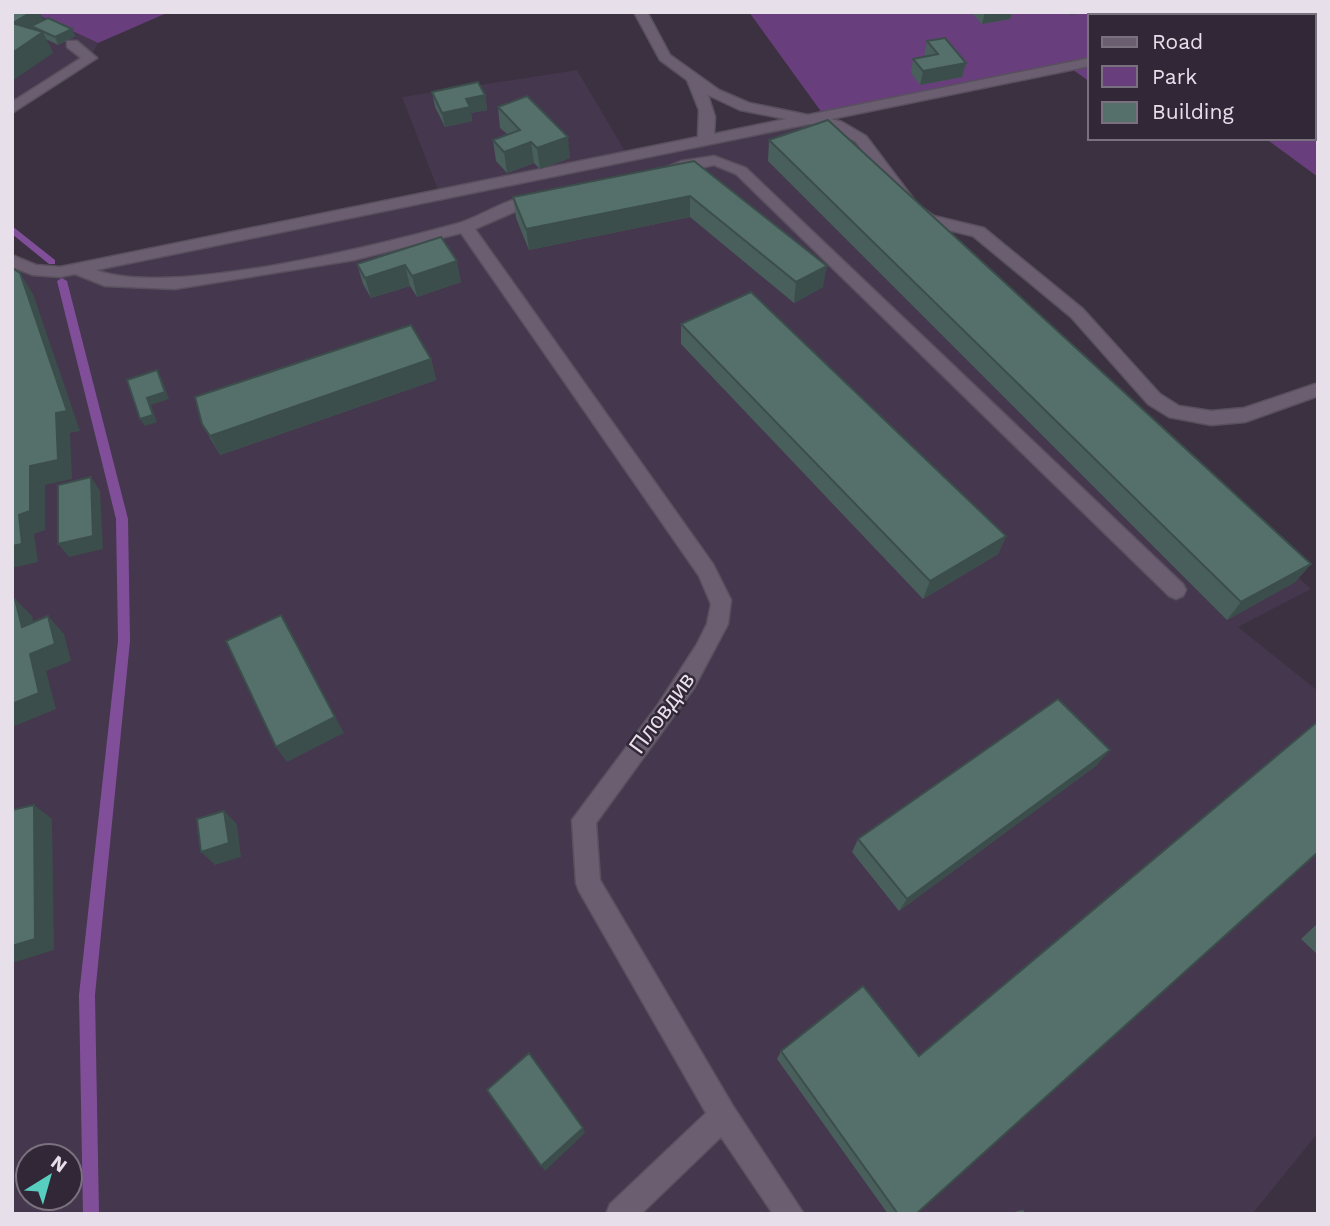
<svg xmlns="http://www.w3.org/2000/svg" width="1330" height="1226" viewBox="0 0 1330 1226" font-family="'Work Sans',sans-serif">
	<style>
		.built { fill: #45374d; fill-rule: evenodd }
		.green { fill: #683f7c }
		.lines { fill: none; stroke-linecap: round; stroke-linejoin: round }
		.stream { fill: #814f9a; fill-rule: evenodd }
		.minor-casing { stroke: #59505e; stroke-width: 3 }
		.minor { fill: #6a5e70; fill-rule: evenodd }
		.wall { fill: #495f5c }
		.shaded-wall { fill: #3c4e4b }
		.building { fill: #556f6b; stroke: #3c4e4b; stroke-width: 2 }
		.labels { text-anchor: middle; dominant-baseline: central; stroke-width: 5; stroke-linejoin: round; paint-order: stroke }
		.street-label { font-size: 23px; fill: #e7e0ea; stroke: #312736 }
	</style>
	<rect width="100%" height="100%" fill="#3b3141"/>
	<path class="built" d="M12,12H32L98,43L90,58L12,109Z
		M577,70L629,158L808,121L1311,589L1238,627L1318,691V1133L1252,1214H12V260L60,272L440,195L402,97ZM28,1156H70V1198H28Z"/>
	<path class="green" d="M32,12H169L98,43Z
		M749,12H1318V177L1265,138H1314V16H1090V82L1069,67L825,117Z"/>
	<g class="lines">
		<path class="stream" d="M12,226L55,260V264H49L12,234Z
			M62,278L67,281L128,519L130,641L95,995L99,1214H83L79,995L118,641L116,519L57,281Z"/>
		<g class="minor-casing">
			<path id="minor" d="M634,12H647L670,55L719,90L749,103L808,115L1090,58V66L831,119L842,122L866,136L918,205L934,216L984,228L1083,309L1160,394L1179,406L1211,411L1244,408L1318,383V396L1245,422L1211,425L1169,417L1148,404L1071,317L973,236L923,224L906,211L856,142L833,129L809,124L96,270C167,298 379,245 456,224C483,217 518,189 547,197V203L521,209L475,229L713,564L731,600L728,624L694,688L596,823L600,880L733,1106L804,1214H773L721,1137L641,1214H606L610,1204L706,1113L579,891L576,883L572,820L657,706L697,644L707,624L711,604L699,576L461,233L354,260L175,289L105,286L75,274L60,277L33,275L12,267V255L36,265L60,267L698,137L699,110L687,80L660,60ZM708,95L740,110L786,119L714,134L715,117Z
				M1158,12H1171L1169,16H1156Z
				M1205,12H1219L1221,16H1207Z
				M67,41H77L97,58L12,113V102L81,58L67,47Z
				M1314,98L1318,99V109L1314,108Z
				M714,156L746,168L1183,584L1186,590L1183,596L1176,599L1169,596L736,174L714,165L668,175L660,170L682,161Z"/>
		</g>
		<use href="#minor" class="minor"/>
	</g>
	<path class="wall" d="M12,12H40L43,20L75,36L58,45L46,39L53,53Z
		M971,12H1012L1010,19L982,24Z
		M927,41L966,63L962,77L920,85L911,73L913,59L925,57L924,56Z
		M432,92L485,95L487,110L471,113L472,121L445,127L435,107Z
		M498,107L570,158L540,169L534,163L507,173L496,161L493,140L507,134L500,128Z
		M769,140L1311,564L1295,582L1227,620L768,161Z
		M694,161L823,287L794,303L690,217L529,250L516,218L513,197Z
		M441,237L461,282L417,297L410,286L371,298L363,284L357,264Z
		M681,324L1006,536L998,554L923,599L681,344Z
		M431,359L436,380L220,455L202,424Z
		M1097,765L899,911L852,852L858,839Z
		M1318,923V955L1301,939Z
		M781,1051L916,1214H888L777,1059Z
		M1023,1210L1026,1214H1010V1213Z"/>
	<path class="shaded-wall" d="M31,12H40L45,23L31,26L33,30L12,24Z
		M985,12H1012L1010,19L982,24Z
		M1071,12H1088L1070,15Z
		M72,29L75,36L58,45L55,37Z
		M43,32L53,53L12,81V53Z
		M966,63L962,77L920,85L923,71Z
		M485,95L487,110L471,113L472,121L445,127L442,113L466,99Z
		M568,137L570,158L540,169L537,148Z
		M531,142L534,163L507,173L504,152Z
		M690,196V217L529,250L526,229Z
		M457,261L461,282L417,297L412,276Z
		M405,265L410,286L371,298L365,278Z
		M827,266L823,287L794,303L796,282Z
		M20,273L33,294L80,431L70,433L72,479L45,485V530L34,534L38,562L12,568V546L19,515Z
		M431,359L436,380L220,455L210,436Z
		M157,370L161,377L169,399L151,405L157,422L145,426L140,419Z
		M91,477L100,491L103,549L69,557L58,544Z
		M1006,536L998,554L923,599L930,581Z
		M1311,564L1295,582L1227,620L1241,602Z
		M15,599L32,616L39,644L22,627Z
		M281,615L344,733L287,762L276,747Z
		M48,616L64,634L71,661L46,671L56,709L12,727V704L30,654Z
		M1110,750L1097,765L899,911L907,899Z
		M34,805L52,819L54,950L12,963V946Z
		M224,811L237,824L241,857L215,865L201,852Z
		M583,1128L585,1133L545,1171L541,1166Z"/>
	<path class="building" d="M12,12H31L13,23Z
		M48,18L72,29L55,37L31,26Z
		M12,23L43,32L12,53Z
		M945,38L966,63L923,71L913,59L938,54L927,41Z
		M478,82L485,95L466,99L470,107L442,113L432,92Z
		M527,96L568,137L537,148L531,142L504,152L493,140L520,130L498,107Z
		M828,120L1311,564L1241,602L769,140Z
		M694,161L827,266L796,282L690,196L526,229L513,197Z
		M441,237L457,261L412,276L405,265L365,278L357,264Z
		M12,268L20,273L67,411L56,413L58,460L30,466V511L19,515L22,544L12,546Z
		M751,292L1006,536L930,581L681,324Z
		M411,325L431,359L210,436L202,424L195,397Z
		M157,370L165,392L147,398L153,415L140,419L127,380Z
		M91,477L93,536L58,544V485Z
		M15,599L22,627L48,616L55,644L30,654L39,693L12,704V600Z
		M281,615L335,717L276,747L226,641Z
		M1058,699L1110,750L907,899L858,839Z
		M1317,722L1318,723V852L916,1214H898L781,1051L863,986L919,1056Z
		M34,805L35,939L12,946V810Z
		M224,811L229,843L201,852L197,819Z
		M529,1053L583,1128L541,1166L487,1090Z"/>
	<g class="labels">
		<g class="street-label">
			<text transform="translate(662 713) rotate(-54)">Пловдив</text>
		</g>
	</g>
	<rect width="1330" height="1226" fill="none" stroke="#e7e0ea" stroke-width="28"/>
	<rect x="1088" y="14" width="228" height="126" fill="#312736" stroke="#7a717e" stroke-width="2"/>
	<rect x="1102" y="37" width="35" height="10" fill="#6a5e70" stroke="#7a717e" stroke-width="2"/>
	<text x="1152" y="49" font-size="21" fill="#e7e0ea">Road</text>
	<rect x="1102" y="66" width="35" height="21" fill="#683f7c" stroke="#7a717e" stroke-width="2"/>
	<text x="1152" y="84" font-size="21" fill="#e7e0ea">Park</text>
	<rect x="1102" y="102" width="35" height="21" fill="#556f6b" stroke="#7a717e" stroke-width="2"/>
	<text x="1152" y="119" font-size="21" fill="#e7e0ea">Building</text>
	<g transform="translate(49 1177) rotate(37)"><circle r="33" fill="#312736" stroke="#7a717e" stroke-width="2"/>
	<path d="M0-5L12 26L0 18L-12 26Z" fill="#58cec0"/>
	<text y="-10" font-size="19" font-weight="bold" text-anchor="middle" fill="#e7e0ea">N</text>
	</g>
</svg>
